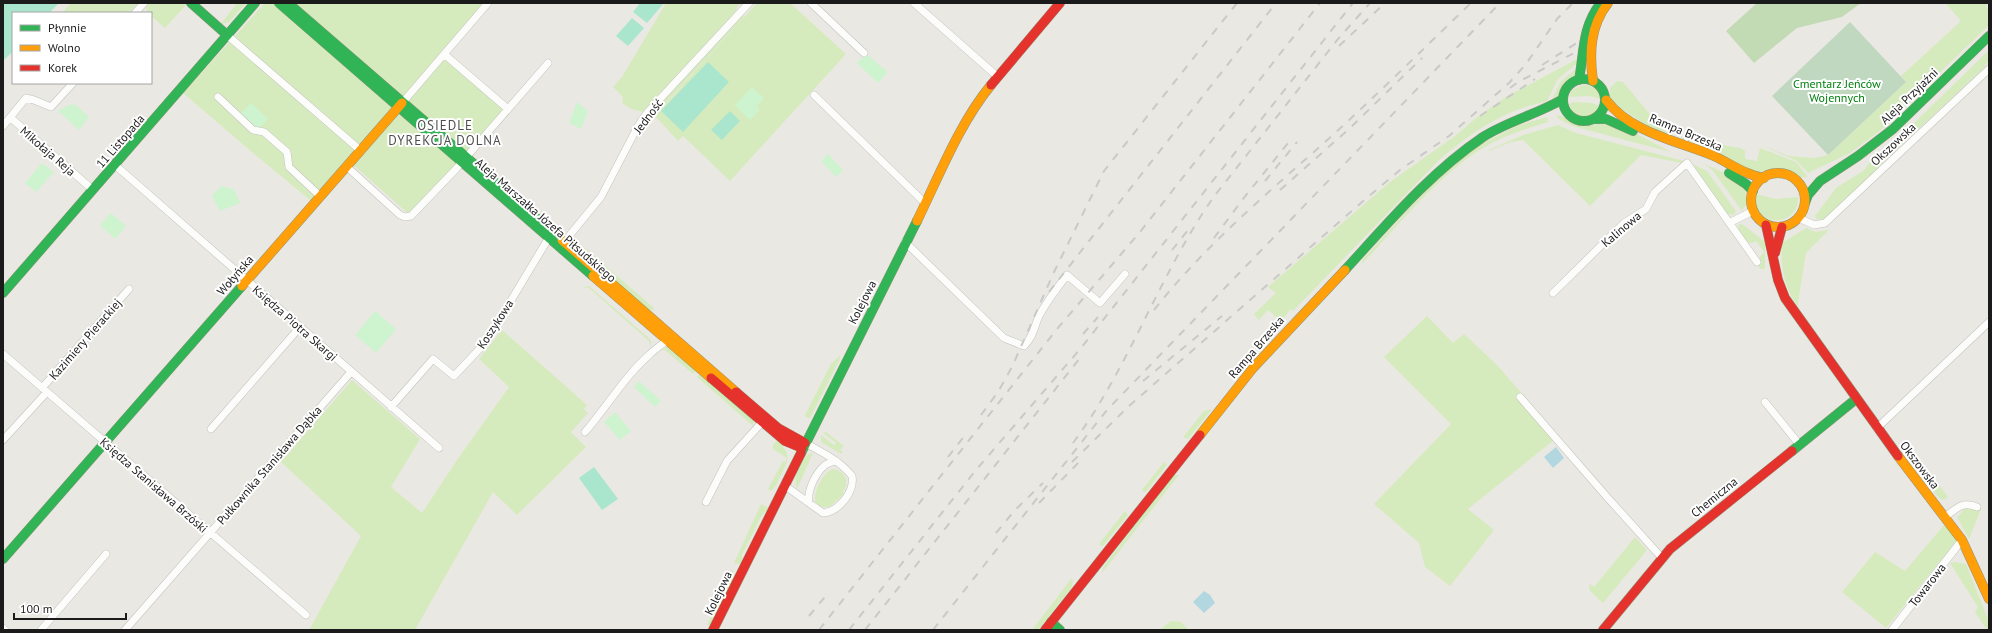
<svg xmlns="http://www.w3.org/2000/svg" width="1992" height="633" viewBox="0 0 1992 633" font-family="'PT Sans',sans-serif">
	<style>
		.grass { fill: #d6ebbd }
		.forest { fill: #c2dbb5 }
		.cemetery { fill: #c0d7c0 }
		.park { fill: #cdf4ce }
		.pitch { fill: #aae6cd }
		.water { fill: #b3d7e1 }
		.lines { fill: none; stroke-linecap: round; stroke-linejoin: round }
		.street-casing { stroke: #c2c2bf; stroke-width: 8 }
		.fast-casing { stroke: #91937b; stroke-width: 10 }
		.slow-casing { stroke: #91937b; stroke-width: 10 }
		.jam-casing { stroke: #91937b; stroke-width: 10 }
		.street { stroke: #fcfcfb; stroke-width: 7 }
		.fast { stroke: #30b455; stroke-width: 9 }
		.slow { stroke: #ff9f0a; stroke-width: 9 }
		.jam { stroke: #e5322d; stroke-width: 9 }
		.rail { stroke: #c9c9c8; stroke-width: 2; stroke-dasharray: 8 8; stroke-linecap: butt }
		.labels { text-anchor: middle; dominant-baseline: central; stroke-width: 4; stroke-linejoin: round; paint-order: stroke }
		.park-label { font-size: 12px; fill: #02810e; stroke: #fff }
		.street-label { font-size: 12px; fill: #1b1b1b; stroke: #fff }
		.neighbourhood-label { font-size: 13px; letter-spacing: 1px; fill: #4e4e4e; stroke: #fff }
	</style>
	<rect width="100%" height="100%" fill="#eae8e2"/>
	<path class="grass" d="M71,3H138L129,13H62Z
		M149,3H184L186,5L165,28L151,16V13H148L146,8Z
		M237,3H246L229,22L221,24Z
		M265,3H488L444,54L508,109L411,216L350,162L314,200H310L253,153L183,93Z
		M666,3H740L736,9L737,10L643,112L631,109L622,103L623,97L613,87L622,77Z
		M757,3H790L846,54L730,181L683,136L678,141L655,116Z
		M1945,3H1989L1986,6L1989,9V25L1882,129L1850,153L1808,173L1797,161L1761,145L1789,156L1814,158L1828,155L1906,82L1901,76L1961,21Z
		M742,16L744,17L653,117L650,114Z
		M1989,50V61L1985,65L1986,66L1910,137L1829,216L1823,220L1816,219L1815,216L1836,188L1863,171L1874,158L1908,129Z
		M1579,58L1576,64L1558,79L1547,101C1536,104 1525,107 1514,111C1487,122 1461,141 1439,160L1293,311L1291,309L1281,321L1268,310L1259,320L1254,314L1276,293L1268,287L1390,182L1455,136L1476,118L1506,97Z
		M1576,69H1579L1577,74L1568,83L1561,95L1552,99L1561,81Z
		M1617,81L1623,82L1663,130L1674,137L1692,140L1690,145L1655,131L1610,101V88Z
		M1583,85C1593,85 1599,90 1601,99L1589,96L1569,97L1572,90Z
		M1574,102L1592,103L1600,106C1594,121 1572,121 1569,104Z
		M1556,115C1565,116 1570,122 1579,125C1590,129 1601,120 1612,123C1628,128 1655,144 1671,152L1572,126L1559,119Z
		M1547,117L1548,122C1526,129 1503,136 1483,148C1437,176 1399,225 1362,264L1363,259L1427,189L1468,151L1519,125Z
		M1558,125L1576,133L1684,161L1681,163L1641,155L1590,206L1523,140L1511,142L1489,151V150L1523,135Z
		M1696,141L1741,148L1745,151V159L1757,161L1760,148L1796,162L1808,177H1801L1789,171L1778,168L1755,173L1695,146Z
		M1690,163L1707,171L1736,211L1734,215L1727,214Z
		M1705,164L1733,177L1745,188L1747,203L1742,211L1713,171Z
		M1755,194L1776,199L1798,197C1799,229 1752,228 1755,194Z
		M1739,224H1742L1765,242V269H1760L1758,266L1762,263L1759,258L1764,252L1756,241L1752,243H1748L1738,230Z
		M1806,228L1816,232L1828,230V231L1806,253L1798,302L1799,307C1784,290 1780,265 1782,243Z
		M585,248L655,309L649,311L582,252Z
		M589,286L651,340V347L649,341L589,288L582,287Z
		M1427,316L1453,343L1464,334L1497,365L1559,436L1468,509L1494,530L1450,586L1425,567L1419,543L1374,504L1451,424L1384,357Z
		M502,330L587,405L584,409L588,413L571,432L586,447L517,515L493,492L415,630H309L361,536L281,462L352,380L420,439L391,487L422,513L457,460L509,387L479,359Z
		M668,346L697,370L693,374L665,350H662Z
		M840,355V359L810,418L806,417L805,415L831,364Z
		M700,374L754,420L753,426L697,377Z
		M1212,409L1188,439L1183,437L1204,411Z
		M826,432L844,446L840,450L843,452L841,454L821,442V435L834,445L836,443L823,433Z
		M777,440C792,454 789,460 780,477C778,482 776,487 771,491L768,489L783,461L785,462L787,458L773,449V445Z
		M813,453L797,489C793,476 798,456 813,453Z
		M1164,462L1167,464L1166,466L1146,492H1144L1142,490Z
		M833,469C846,471 850,482 843,492L844,494L830,507H820L815,501C814,491 823,472 833,469Z
		M1924,473L1925,476L1937,482L1948,497L1943,500L1939,498L1921,477Z
		M1174,475H1179L1102,573L1103,567Z
		M761,504L769,508L762,515L742,555V562L740,564L734,563Z
		M1972,506L1981,509L1969,539L1957,517L1963,511L1962,509Z
		M1125,511L1128,515L1103,546H1101L1099,544Z
		M1944,525L1957,539L1954,544L1886,628L1842,592L1875,552L1905,571Z
		M1635,537L1647,550L1603,603L1590,591L1589,586L1590,584L1594,587Z
		M1956,562L1966,564L1989,622V630H1987L1975,612L1978,607L1950,563Z
		M732,569L735,576L711,625H707Z
		M1071,579L1073,580L1072,587L1038,630H1032Z
		M1171,621L1181,622L1189,630H1159Z"/>
	<path class="forest" d="M1757,3H1861L1842,17L1797,28L1754,63L1726,31Z"/>
	<path class="cemetery" d="M1850,22L1906,82L1828,155L1772,96Z"/>
	<path class="park" d="M866,54L888,72L878,83L857,63Z
		M752,87L764,98L757,106L760,110L750,120L735,105Z
		M577,102L588,111L581,129L569,123Z
		M251,103L268,119L260,127H253L240,114Z
		M75,104L89,117L79,130L58,111L67,106Z
		M828,154L843,170L836,177L821,161Z
		M42,163L54,172L36,192L25,183Z
		M221,186L234,189L240,203L220,211L212,196Z
		M111,213L126,226L115,239L100,225Z
		M375,311L396,329L376,353L355,335Z
		M639,381L661,401L655,407L634,387Z
		M615,412L631,431L620,440L604,422Z"/>
	<path class="pitch" d="M3,3H59L49,13H13V51L3,61Z
		M640,3H664L647,23L633,12Z
		M632,18L644,28L628,46L616,36Z
		M708,62L729,82L683,132L661,111Z
		M730,111L740,121L722,140L711,130Z
		M594,467L618,499L602,510L579,478Z"/>
	<path class="water" d="M1556,447L1564,458L1553,468L1544,457Z
		M1204,591L1210,595L1215,603L1204,613L1193,602Z"/>
	<g class="lines">
		<g class="street-casing">
			<path id="street" d="M811,3L864,53
				M914,3L998,77
				M135,13L144,3
				M227,35L360,150
				M444,54L508,109
				M814,95L925,203
				M218,97L253,130L264,132L287,152L289,167L320,196
				M403,102L488,3
				M11,118L93,190
				M3,126L26,98L34,100L51,107L73,83
				M1687,137L1689,133
				M115,165L439,448
				M346,166L400,215L405,217L411,216L456,169L548,63
				M1799,218L1814,225L1825,223L1989,69
				M1729,223L1753,211
				M564,242L601,197L638,126L647,113L749,3
				M905,242L1004,338L1024,346C1034,336 1034,326 1040,314C1048,300 1057,288 1067,275L1100,303L1125,274
				M1553,293L1624,223L1646,209L1655,192L1687,163L1757,262
				M3,354L306,615
				M42,388L129,289
				M1520,397L1607,497L1662,558
				M1765,402L1799,444
				M391,407L433,359L454,376L486,342L551,234
				M1877,428L1989,322
				M211,429L300,327
				M585,432C607,407 624,377 649,355C656,348 664,344 670,337
				M3,440L47,392
				M784,485L823,513C839,512 855,491 852,476C840,461 822,452 805,443
				M706,502L727,461L765,419
				M809,503C807,491 815,474 824,466C827,463 833,462 836,461
				M1945,517C1957,508 1962,501 1977,507
				M3,628L5,630
				M41,630L106,554
				M125,630L351,372
				M1892,630L1962,540"/>
		</g>
		<g class="fast-casing">
			<path id="fast" d="M191,3L227,35
				M279,3L593,276
				M288,3L562,240
				M1563 100a21 21 0 1 1 42 0a21 21 0 1 1-42 0Z
				M1579,80C1584,53 1582,27 1600,4
				M1595,119H1606L1633,131
				M1729,173L1746,184L1753,191
				M1805,203L1808,195L1820,181L1858,156L1893,129L1989,36
				M1345,270C1388,223 1430,173 1483,137C1508,121 1538,114 1563,99
				M3,293L255,3
				M1792,451L1856,399
				M801,453L917,221
				M3,559L242,286
				M1051,622L1060,630"/>
		</g>
		<g class="slow-casing">
			<path id="slow" d="M1593,81C1589,53 1590,26 1608,3
				M1606,100C1631,133 1678,141 1714,156C1731,164 1745,175 1764,178
				M1751 200a27 27 0 1 1 54 0a27 27 0 1 1-54 0Z
				M917,221C939,176 959,124 991,85
				M562,240L736,392
				M593,276L711,378
				M242,286L402,103
				M1200,435L1253,368L1345,270
				M1898,456L1962,540L1989,599"/>
		</g>
		<g class="jam-casing">
			<path id="jam" d="M991,85L1060,3
				M1766,225L1778,280L1785,298L1898,456
				M1775,253L1782,227
				M711,378L785,441L802,448
				M736,392L778,428L805,443
				M713,630L801,453
				M1045,630L1200,435
				M1603,630L1670,549L1792,451"/>
		</g>
		<use href="#street" class="street"/>
		<use href="#fast" class="fast"/>
		<use href="#slow" class="slow"/>
		<use href="#jam" class="jam"/>
		<path class="rail" d="M1339,46L1385,3
			M1542,65L1580,41
			M1510,88L1518,82L1580,50
			M1480,116L1535,79
			M1265,181L1297,142
			M1280,190L1349,129L1422,58
			M1216,194L1338,39L1370,3
			M1214,238L1243,199L1292,138
			M1172,250L1188,230
			M1049,292L1276,3
			M1154,310C1203,248 1264,196 1324,143C1374,98 1422,50 1471,3
			M1083,334L1098,317
			M1143,381L1222,316
			M981,415L998,392L1012,367L1054,272L1104,171L1237,3
			M1073,443C1131,365 1161,269 1218,191
			M948,457L966,434
			M1072,462L1129,406L1362,202L1400,170L1449,136L1509,83L1526,64L1557,19L1573,3
			M1039,503L1082,459
			M996,533L1015,510L1043,483
			M809,616L829,592
			M819,630L1057,329L1140,232L1320,3
			M849,630L976,470L1081,348L1353,3
			M865,630L1080,358
			M933,630L1107,410L1500,3"/>
	</g>
	<g class="labels">
		<g class="park-label">
			<text x="1837" y="83">Cmentarz Jeńców<tspan x="1837" dy="14">Wojennych</tspan></text>
		</g>
		<g class="street-label">
			<text transform="translate(1909 96) rotate(-44)">Aleja Przyjaźni</text>
			<text transform="translate(648 116) rotate(-53)">Jedność</text>
			<text transform="translate(1686 132) rotate(23)">Rampa Brzeska</text>
			<text transform="translate(120 141) rotate(-49)">11 Listopada</text>
			<text transform="translate(1893 144) rotate(-43)">Okszowska</text>
			<text transform="translate(48 151) rotate(41)">Mikołaja Reja</text>
			<text transform="translate(546 220) rotate(41)">Aleja Marszałka Józefa Piłsudskiego</text>
			<text transform="translate(1621 229) rotate(-40)">Kalinowa</text>
			<text transform="translate(235 275) rotate(-49)">Wołyńska</text>
			<text transform="translate(862 302) rotate(-63)">Kolejowa</text>
			<text transform="translate(295 323) rotate(41)">Księdza Piotra Skargi</text>
			<text transform="translate(495 324) rotate(-57)">Koszykowa</text>
			<text transform="translate(85 339) rotate(-49)">Kazimiery Pierackiej</text>
			<text transform="translate(1256 347) rotate(-49)">Rampa Brzeska</text>
			<text transform="translate(269 465) rotate(-49)">Pułkownika Stanisława Dąbka</text>
			<text transform="translate(1920 465) rotate(53)">Okszowska</text>
			<text transform="translate(154 485) rotate(41)">Księdza Stanisława Brzóski</text>
			<text transform="translate(1714 497) rotate(-39)">Chemiczna</text>
			<text transform="translate(1927 585) rotate(-52)">Towarowa</text>
			<text transform="translate(718 593) rotate(-64)">Kolejowa</text>
		</g>
		<g class="neighbourhood-label">
			<text x="445" y="125">OSIEDLE<tspan x="445" dy="15">DYREKCJA DOLNA</tspan></text>
		</g>
	</g>
	<rect width="1992" height="633" fill="none" stroke="#1b1b1b" stroke-width="8"/>
	<rect x="12" y="12" width="140" height="72" fill="#ffffff" stroke="#a4a4a4"/>
	<rect x="20" y="25" width="20" height="6" fill="#30b455" stroke="#a4a4a4"/>
	<text x="48" y="32" font-size="12" fill="#1b1b1b">Płynnie</text>
	<rect x="20" y="45" width="20" height="6" fill="#ff9f0a" stroke="#a4a4a4"/>
	<text x="48" y="52" font-size="12" fill="#1b1b1b">Wolno</text>
	<rect x="20" y="65" width="20" height="6" fill="#e5322d" stroke="#a4a4a4"/>
	<text x="48" y="72" font-size="12" fill="#1b1b1b">Korek</text>
	<path d="M14 613v6h112v-6" fill="none" stroke="#1b1b1b" stroke-width="2"/>
	<text x="20" y="613" font-size="12" fill="#1b1b1b" stroke="#ffffff" stroke-width="3" paint-order="stroke">100 m</text>
</svg>
